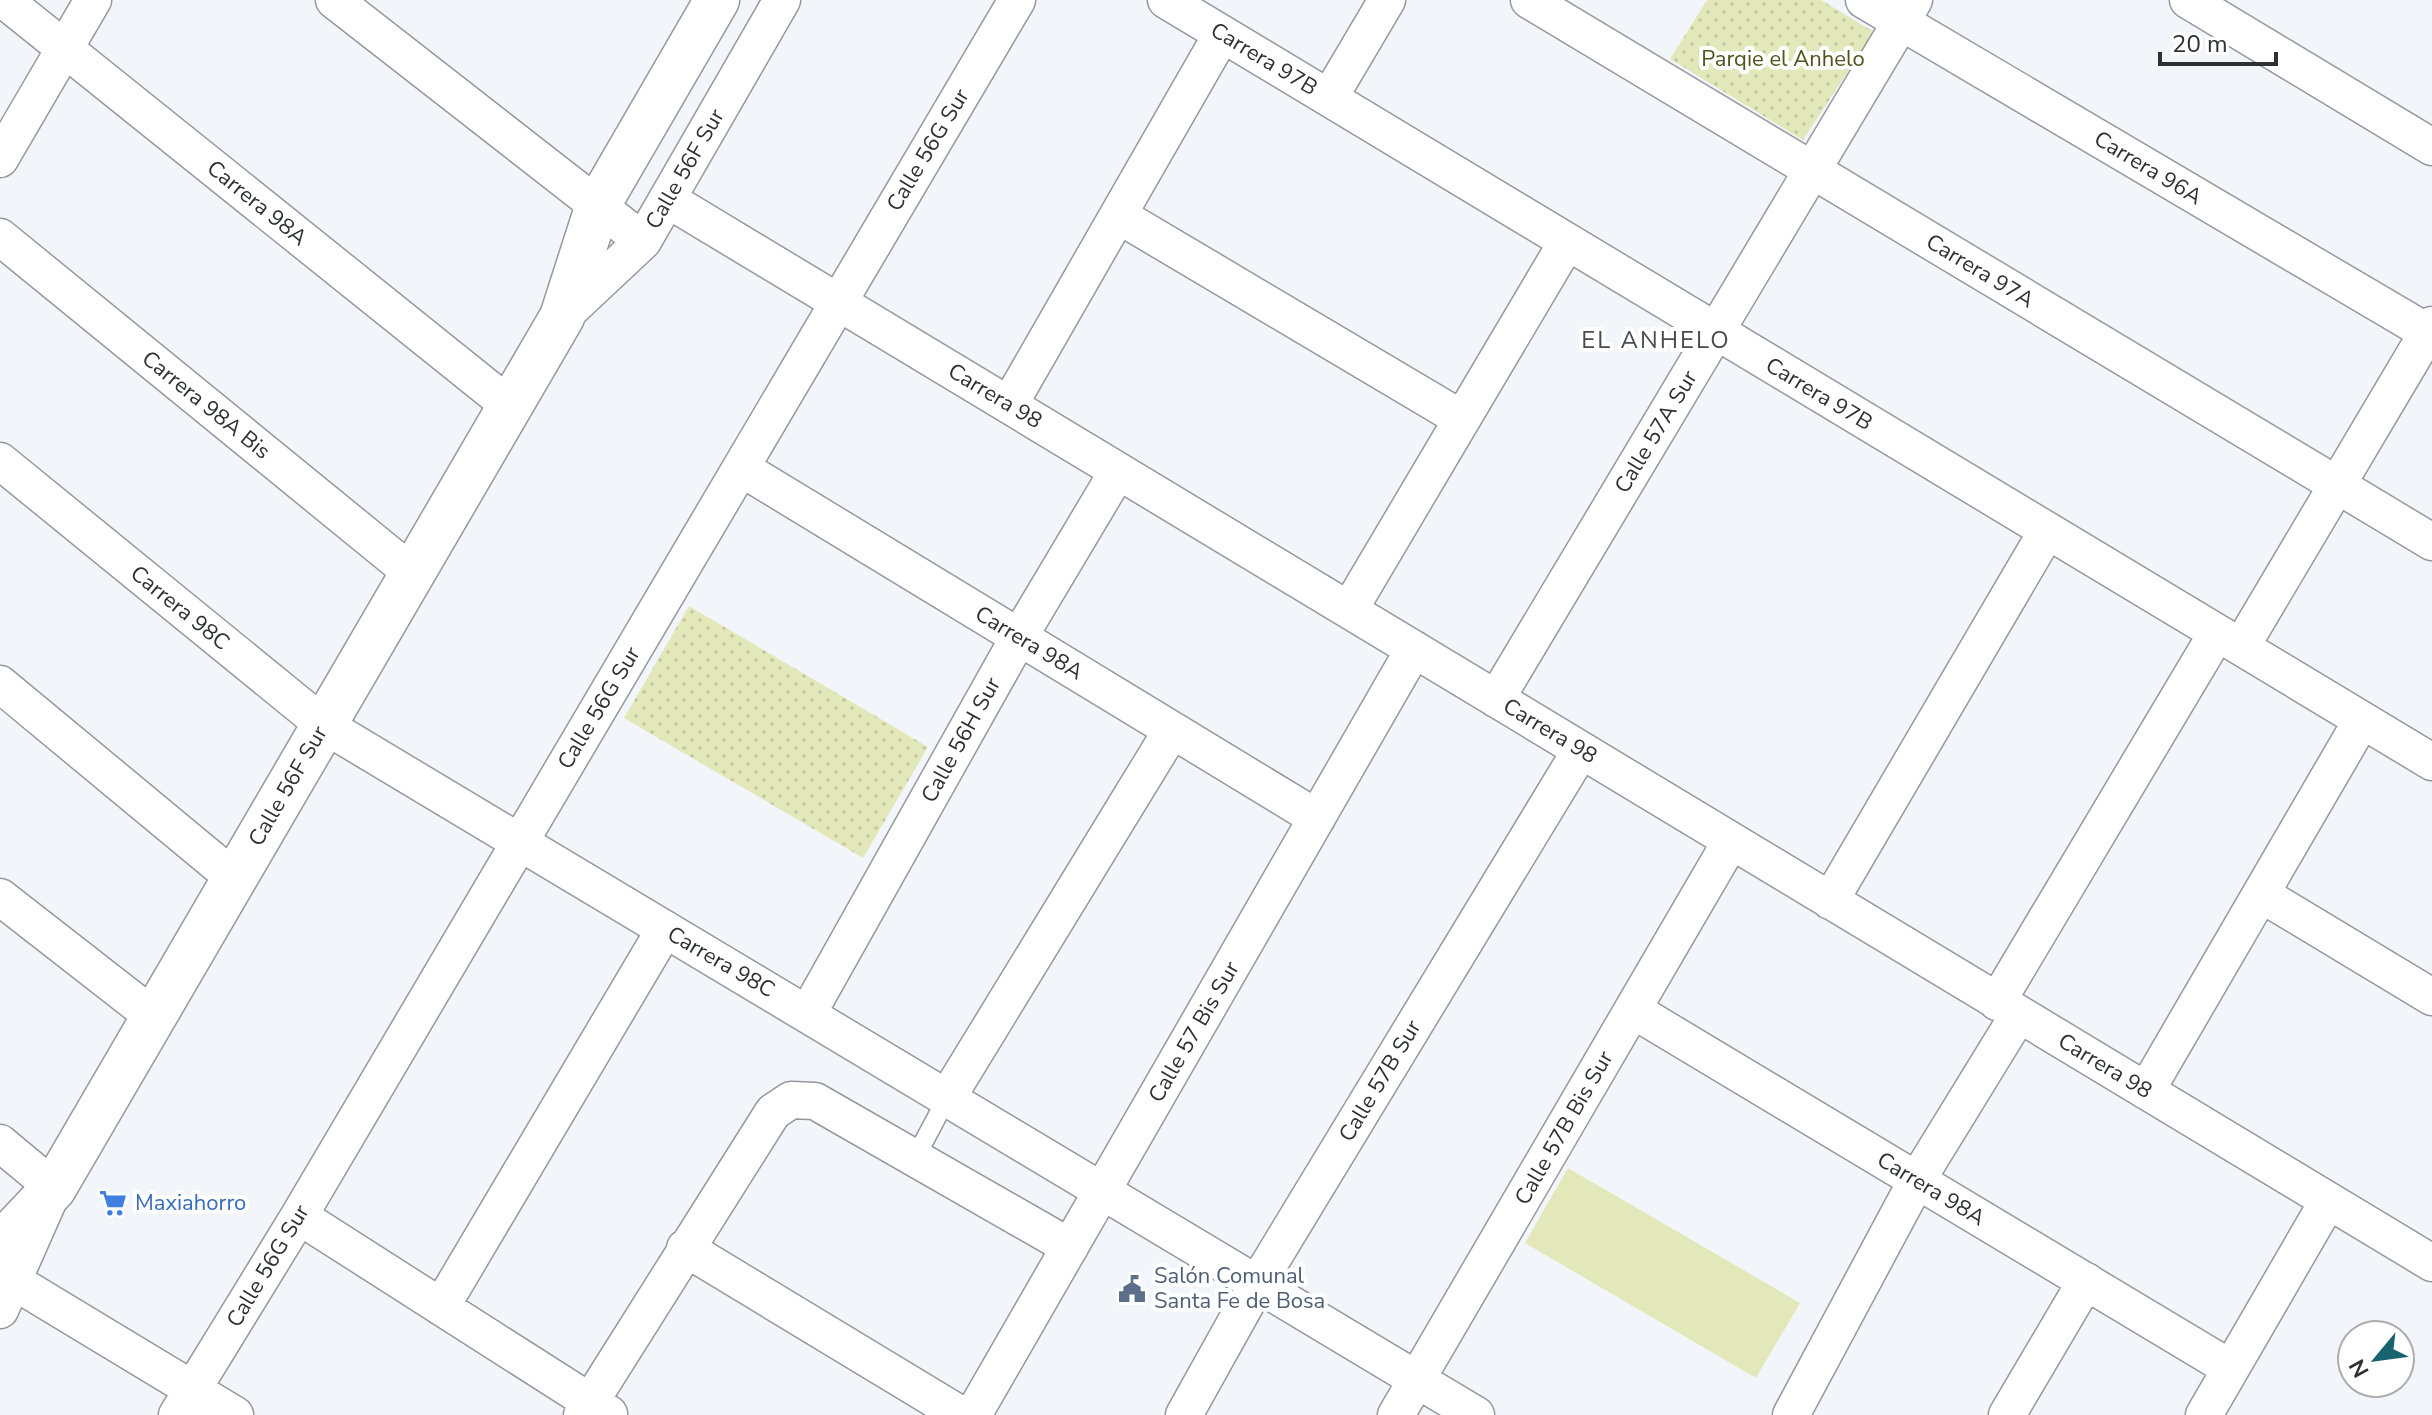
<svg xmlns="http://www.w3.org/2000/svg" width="2432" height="1415" viewBox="0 0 2432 1415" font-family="'Nunito Sans',sans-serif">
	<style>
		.grass { fill: #e2e8b9 }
		.park { fill: url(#park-dots) }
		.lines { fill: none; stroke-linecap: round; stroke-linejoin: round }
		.lane-casing { stroke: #95989c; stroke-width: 21 }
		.street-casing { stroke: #95989c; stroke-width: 39 }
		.secondary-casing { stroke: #95989c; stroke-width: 47 }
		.lane { stroke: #fff; stroke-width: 18 }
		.street { stroke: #fff; stroke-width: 36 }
		.secondary { stroke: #fff; stroke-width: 44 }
		.labels { text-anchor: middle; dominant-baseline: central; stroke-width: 8; stroke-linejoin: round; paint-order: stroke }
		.street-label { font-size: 22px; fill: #2f3031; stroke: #fff }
		.park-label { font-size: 22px; fill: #50541b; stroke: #fff }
		.shop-label { font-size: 22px; fill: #366cbe; stroke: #fff; text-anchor: start }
		.service-label { font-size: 22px; fill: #4e5e75; stroke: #fff; text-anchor: start }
		.neighbourhood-label { font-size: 24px; letter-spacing: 2px; fill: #494c4f; stroke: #fff }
	</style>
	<defs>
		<pattern id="park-dots" width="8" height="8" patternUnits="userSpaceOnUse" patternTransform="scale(2)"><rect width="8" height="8" fill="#e2e8b9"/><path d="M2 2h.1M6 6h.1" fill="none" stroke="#c2c7a0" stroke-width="1.8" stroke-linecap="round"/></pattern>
	</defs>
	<rect width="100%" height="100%" fill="#f2f6fa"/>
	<path class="grass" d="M1568,1168L1800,1303L1756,1378L1525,1243Z"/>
	<path class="park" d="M1707,0H1821L1874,32L1803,140L1670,59Z
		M689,606L928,747L863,858L624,718Z"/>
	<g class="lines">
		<g class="lane-casing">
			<path id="lane" d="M915,1158L947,1098"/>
		</g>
		<g class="street-casing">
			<path id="street" d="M4,0L510,406
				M334,0L643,241
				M1166,0L2432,762
				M1529,0L2432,542
				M1864,0L2432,335
				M2188,0L2432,147
				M1329,98L1387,0
				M0,159L93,0
				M667,199L2432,1263
				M1118,215L1462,419
				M0,237L412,573
				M562,317L643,241L782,0
				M1009,405L1222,34
				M0,461L324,725L1476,1415
				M741,468L1317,818
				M1349,610L1567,242
				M2241,647L2432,325
				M0,684L234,878
				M1496,699L1914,0
				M2261,894L2432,997
				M0,897L154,1017
				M1830,901L2047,531
				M1997,1002L2217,633
				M1633,1010L2230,1368
				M808,1013L1019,637L1118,471
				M2146,1091L2362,720
				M947,1098L1172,730
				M0,1143L54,1188L0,1310
				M299,1216L609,1414
				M685,1248L961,1415
				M0,1273L235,1415
				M441,1307L665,929
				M177,1415L299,1216L1017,0
				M582,1415L773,1112L791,1100L815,1101L1070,1247
				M973,1415L1414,649
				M1184,1415L1257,1284L1581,750
				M1396,1415L1731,841
				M1791,1415L1917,1180L2019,1014
				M2007,1415L2086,1281
				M2204,1415L2328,1201"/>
		</g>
		<g class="secondary-casing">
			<path id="secondary" d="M0,1245L54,1188L562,317L598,205L717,0"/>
		</g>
		<use href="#lane" class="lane"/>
		<use href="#street" class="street"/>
		<use href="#secondary" class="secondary"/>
	</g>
	<defs>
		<g id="supermarket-bare" transform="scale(2.16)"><path d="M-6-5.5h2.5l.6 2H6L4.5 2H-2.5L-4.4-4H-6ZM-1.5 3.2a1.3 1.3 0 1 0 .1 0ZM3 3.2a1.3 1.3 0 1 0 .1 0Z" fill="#3f7fe0" stroke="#fff" stroke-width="2.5" paint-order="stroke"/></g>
		<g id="civic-bare" transform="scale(2.16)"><path d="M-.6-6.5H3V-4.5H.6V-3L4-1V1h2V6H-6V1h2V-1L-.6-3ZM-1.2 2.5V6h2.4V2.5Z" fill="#5c6f8a" stroke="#fff" stroke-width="2.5" paint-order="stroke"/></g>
	</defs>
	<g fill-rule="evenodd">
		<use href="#supermarket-bare" x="113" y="1203"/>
		<use href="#civic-bare" x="1132" y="1289"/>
	</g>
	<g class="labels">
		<g class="street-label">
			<text transform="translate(1264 59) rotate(31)">Carrera 97B</text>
			<text transform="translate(928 150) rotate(-59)">Calle 56G Sur</text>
			<text transform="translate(2148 168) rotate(31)">Carrera 96A</text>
			<text transform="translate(685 169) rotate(-60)">Calle 56F Sur</text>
			<text transform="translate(257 203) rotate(39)">Carrera 98A</text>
			<text transform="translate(1980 271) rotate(31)">Carrera 97A</text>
			<text transform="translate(1819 394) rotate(31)">Carrera 97B</text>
			<text transform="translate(995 396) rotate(31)">Carrera 98</text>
			<text transform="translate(206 405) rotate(39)">Carrera 98A Bis</text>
			<text transform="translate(1656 432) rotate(-59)">Calle 57A Sur</text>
			<text transform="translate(180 608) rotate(39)">Carrera 98C</text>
			<text transform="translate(1029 643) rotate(31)">Carrera 98A</text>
			<text transform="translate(599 708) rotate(-59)">Calle 56G Sur</text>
			<text transform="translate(1550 731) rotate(31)">Carrera 98</text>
			<text transform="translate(961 740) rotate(-61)">Calle 56H Sur</text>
			<text transform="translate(288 786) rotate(-60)">Calle 56F Sur</text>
			<text transform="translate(721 962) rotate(30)">Carrera 98C</text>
			<text transform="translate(1194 1032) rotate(-60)">Calle 57 Bis Sur</text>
			<text transform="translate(2105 1066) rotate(31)">Carrera 98</text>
			<text transform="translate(1380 1081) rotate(-59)">Calle 57B Sur</text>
			<text transform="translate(1564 1128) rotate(-60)">Calle 57B Bis Sur</text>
			<text transform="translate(1931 1189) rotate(31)">Carrera 98A</text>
			<text transform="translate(268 1266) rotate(-59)">Calle 56G Sur</text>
		</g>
		<g class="park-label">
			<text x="1783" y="59">Parqie el Anhelo</text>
		</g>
		<g class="shop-label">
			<text x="135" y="1203">Maxiahorro</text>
		</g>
		<g class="service-label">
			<text x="1154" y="1276">Salón Comunal<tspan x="1154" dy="25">Santa Fe de Bosa</tspan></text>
		</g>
		<g class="neighbourhood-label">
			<text x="1656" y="340">EL ANHELO</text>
		</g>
	</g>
	<g transform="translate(2376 1359) rotate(241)"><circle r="38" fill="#ffffff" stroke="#acacad" stroke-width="2"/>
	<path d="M0-6L14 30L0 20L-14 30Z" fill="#18646e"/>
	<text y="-12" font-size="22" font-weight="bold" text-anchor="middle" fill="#2f3031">N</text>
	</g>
	<path d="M2160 52v12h116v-12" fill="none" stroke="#2f3031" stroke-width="4"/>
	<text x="2172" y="52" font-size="24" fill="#2f3031" stroke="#ffffff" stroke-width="6" paint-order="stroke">20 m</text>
</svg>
